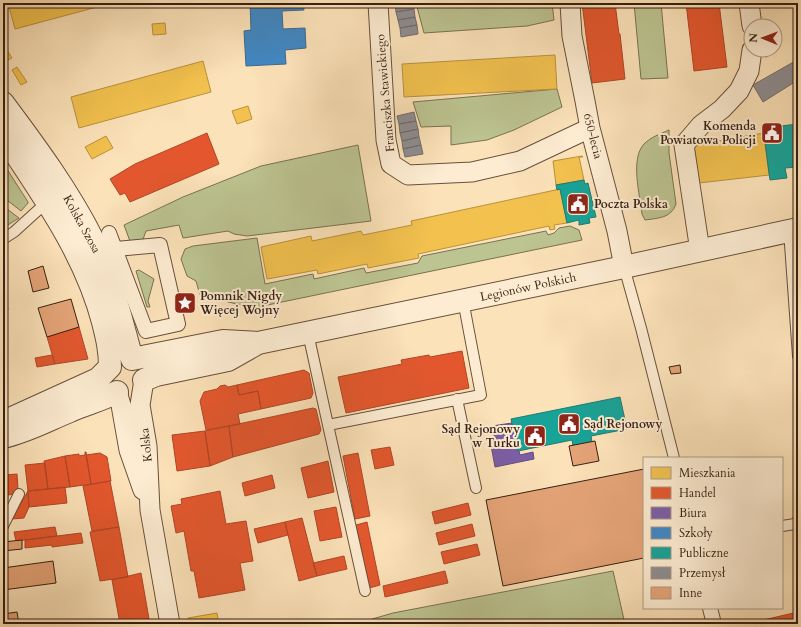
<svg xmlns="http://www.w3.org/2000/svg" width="801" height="627" viewBox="0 0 801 627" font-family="Cardo,serif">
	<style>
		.green { fill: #bcc491; stroke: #797252 }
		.homes { fill: #f2c14e; stroke: #ba903c }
		.shops { fill: #e4572e; stroke: #b04626 }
		.offices { fill: #7b5ea7; stroke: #664b7a }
		.schools { fill: #3f88c5; stroke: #3c688f }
		.public { fill: #17a398; stroke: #207b70 }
		.industry { fill: #8d8d92; stroke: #736c6c }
		.building { fill: #e5a477; stroke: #361f12 }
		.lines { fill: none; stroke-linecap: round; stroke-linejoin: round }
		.service-casing { stroke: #68503c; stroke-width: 12 }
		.pedestrian-casing { stroke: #68503c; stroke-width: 16 }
		.minor-casing { stroke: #68503c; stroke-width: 21 }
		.tertiary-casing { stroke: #68503c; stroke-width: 24 }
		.service { stroke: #fdecd2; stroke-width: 10 }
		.pedestrian { stroke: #fdecd2; stroke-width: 14 }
		.minor { stroke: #fdecd2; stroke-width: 19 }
		.tertiary { stroke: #fdecd2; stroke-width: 22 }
		.labels { text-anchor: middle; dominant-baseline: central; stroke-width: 4; stroke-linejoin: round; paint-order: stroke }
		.street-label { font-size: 12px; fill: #361f12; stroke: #fdecd2 }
		.poi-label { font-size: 12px; font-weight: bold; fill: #361f12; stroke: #fdecd2; text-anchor: start }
	</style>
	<rect width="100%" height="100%" fill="#fce2b9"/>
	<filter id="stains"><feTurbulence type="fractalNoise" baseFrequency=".005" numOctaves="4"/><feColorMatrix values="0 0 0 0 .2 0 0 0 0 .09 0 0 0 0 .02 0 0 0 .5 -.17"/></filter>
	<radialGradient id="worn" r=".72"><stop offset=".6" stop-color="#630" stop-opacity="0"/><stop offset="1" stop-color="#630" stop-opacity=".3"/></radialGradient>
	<path class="green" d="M416,3H552L554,20L527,26L424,33Z
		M634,3H661L668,78L641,79Z
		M557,89L562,107L514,130L487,140L451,145V126L421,127L413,102Z
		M669,130V153L676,204C671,218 659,218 645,220L642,214C640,195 630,159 644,144C651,137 660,134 669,130Z
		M358,145L371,221L247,236L234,234L228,231L183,238L179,225L146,231L141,245L131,244L124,225L183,197L261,166Z
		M3,163L28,202V203L21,211L3,197Z
		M3,206L19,218L3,228Z
		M570,226L579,230L582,240L253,308L200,295L196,281L187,276L181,259L185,249L193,246L257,238L265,284L313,274L314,279L364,268L366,273L418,263L422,256L546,231L548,235L554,233L559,228Z
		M139,270L154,279L148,301L150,307H147L136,271Z
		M613,571L625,624H355L393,613Z"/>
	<path class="homes" d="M8,3H112L15,29Z
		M165,23L166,34L153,35L152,24Z
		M3,44L12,58L6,61L3,56Z
		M555,55L557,89L404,97L402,64Z
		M203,61L211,92L79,128L71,97Z
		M17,67L27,82L21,85L12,70Z
		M248,106L252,119L237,124L232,111Z
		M764,133L769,175L699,183L694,145Z
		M106,136L113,148L92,159L85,147Z
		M582,156L583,157H579L584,180L556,185L553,161Z
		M560,189L567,223L554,225L555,229L550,230L549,226L418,254L419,258L368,268L367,264L318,274L317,270L267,279L261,247L311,236L312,241L361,231L363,235L412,225L411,221Z
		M217,613L219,624H189L188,618Z"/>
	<path class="shops" d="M582,3H615L619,34H620L625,79L592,83Z
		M686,3H719L727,67L694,71Z
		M207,133L219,164L130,202L125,193L120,195L110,179L135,164Z
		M79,327L88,359L55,364L47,337Z
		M462,351L469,388L346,413L338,377L402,364L401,360L429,355L430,357Z
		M52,355L55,364L37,367L35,358Z
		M304,370L309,373L313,393L311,398L261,409L258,391L239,395L237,385Z
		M225,385L228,387L237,385L239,395L258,391L261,409L238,414L240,424L206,430L200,401L204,392L217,389L220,386Z
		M313,408L316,409L321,430L319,434L233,457L229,426Z
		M229,426L233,457L210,466L205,431Z
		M205,431L210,466L177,471L172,435Z
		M390,447L394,465L375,469L371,450Z
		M85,452H86L91,484L70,487L65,456L79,454V456L85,455Z
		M100,453L107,457L111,481L91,484L86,455Z
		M358,453L370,516L355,519L343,456Z
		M65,456L70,487L48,489L44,461Z
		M328,461L334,492L308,498L301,468Z
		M45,463L48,489L28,491L25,465Z
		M17,474L18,489L15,494L8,495L5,475Z
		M272,475L275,488L245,496L242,483Z
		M5,479H6L8,498L3,506V481L5,480Z
		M110,481L119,527L92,531L83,486Z
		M65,487L67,503L29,507L28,491Z
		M28,491L29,507L24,518L12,519Z
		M220,491L226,524L246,521L253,561L240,563L245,590L199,598L194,571H191L184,531L176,533L171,506L182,504L181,499Z
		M468,503L471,515L435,524L432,512Z
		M336,507L342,537L320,541L314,511Z
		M302,518L317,576L299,581L285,522Z
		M285,522L288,535L258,543L254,529Z
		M367,522L380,585L369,588L356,525Z
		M472,524L475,536L439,545L436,533Z
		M55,527L57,536L16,541L14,532Z
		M119,527L128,577L100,581L90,532Z
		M81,533L83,543L52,547V545L25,548V540Z
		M477,544L480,555L444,564L441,552Z
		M344,556L347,569L317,576L313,563Z
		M445,571L448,583L385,597L383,586Z
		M141,573L149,619L120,624L112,580Z
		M798,612V624H746Z
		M149,619L150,624H121Z"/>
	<path class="offices" d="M512,423L520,455L533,452L534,459L495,467L490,440L495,439L492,426Z"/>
	<path class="schools" d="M250,3H303L304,10L282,11L283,29L305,28L306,48L285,50L286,64L246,66L244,31L251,30Z"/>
	<path class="public" d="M798,124V167L785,168L787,178L770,180L763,128Z
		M584,180L585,184L588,183L596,217L589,218L590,223L579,225V220L567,223L560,189L557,190L556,185Z
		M620,397L627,429L591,436L592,442L573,446L572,440L518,451L511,419Z"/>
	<path class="industry" d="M400,3H413L414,9L396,12L395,4Z
		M414,9L415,17L398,20L396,12Z
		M415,17L417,25L400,28L398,20Z
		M417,25L418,34L401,37L400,28Z
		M798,56V80L763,102L753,85L797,60L796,58Z
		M414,112L416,121L399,124L397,116Z
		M416,121L418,129L400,133L399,124Z
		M418,129L419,137L402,141L400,133Z
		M419,137L421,145L403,149L402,141Z
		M421,145L423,154L405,157L403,149Z"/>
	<path class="building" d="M43,266L49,288L33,292L28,271Z
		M3,297H4L8,309L3,311Z
		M71,299L79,327L47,337L38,308Z
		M680,365L681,373L671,374L669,367Z
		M595,441L599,461L573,466L569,446Z
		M644,469V558L503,586L486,500Z
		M22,540V549L3,551V542Z
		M53,561L56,583L3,590V568Z
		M17,612L19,624H3V614Z"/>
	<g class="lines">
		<g class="service-casing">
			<path id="service" d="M789,230L798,356
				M3,239L14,232L47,202
				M624,267L641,328L674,458
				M308,333L328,425
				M457,399L476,488
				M3,526L19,494
				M782,526L795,524L798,520
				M365,591L328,425L481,395L463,300"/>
		</g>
		<g class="pedestrian-casing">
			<path id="pedestrian" d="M109,233L146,331L178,324L160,245L116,249
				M710,608L714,624"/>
		</g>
		<g class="minor-casing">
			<path id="minor" d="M378,3L386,140L391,164L408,175L472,172L520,161L590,128
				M570,3L572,36L585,101L590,128L617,231L624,267
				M749,3L752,26
				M700,251L684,145L701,125L722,109L739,91L749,71L752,50
				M144,380L140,405L147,446L150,510L170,624
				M117,392L121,405L129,450L143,490"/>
		</g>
		<g class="tertiary-casing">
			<path id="tertiary" d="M3,103C36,147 69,192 93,240C112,277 121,320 132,359L223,341L258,343L624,267L798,229
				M3,135C42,194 85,253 103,322C107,338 110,350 110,367L98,379L10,419L3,425
				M144,380L156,375L228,360L258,343
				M3,437C26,432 48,420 70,411C86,404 102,400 117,392"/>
		</g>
		<use href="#service" class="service"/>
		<use href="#pedestrian" class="pedestrian"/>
		<use href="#minor" class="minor"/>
		<use href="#tertiary" class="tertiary"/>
	</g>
	<defs>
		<g id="civic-square" transform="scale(1.15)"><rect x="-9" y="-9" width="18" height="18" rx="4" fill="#8f2418" stroke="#fdecd2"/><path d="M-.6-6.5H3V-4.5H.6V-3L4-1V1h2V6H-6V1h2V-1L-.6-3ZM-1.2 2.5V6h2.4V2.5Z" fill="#fff"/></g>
		<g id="sight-square" transform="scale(1.15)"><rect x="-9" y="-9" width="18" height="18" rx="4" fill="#8f2418" stroke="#fdecd2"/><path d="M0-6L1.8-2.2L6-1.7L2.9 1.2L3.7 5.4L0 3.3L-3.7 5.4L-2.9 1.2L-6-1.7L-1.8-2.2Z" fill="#fff"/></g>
	</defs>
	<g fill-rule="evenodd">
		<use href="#civic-square" x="772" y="133"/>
		<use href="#civic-square" x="578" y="204"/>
		<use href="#sight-square" x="185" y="303"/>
		<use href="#civic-square" x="569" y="424"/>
		<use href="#civic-square" x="535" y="436"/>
	</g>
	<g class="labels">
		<g class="street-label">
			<text transform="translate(385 93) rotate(-95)">Franciszka Stawickiego</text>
			<text transform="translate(593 136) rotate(76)">650-lecia</text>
			<text transform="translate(82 224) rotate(61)">Kolska Szosa</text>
			<text transform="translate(528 287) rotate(-12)">Legionów Polskich</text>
			<text transform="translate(146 445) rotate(-96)">Kolska</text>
		</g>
		<g class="poi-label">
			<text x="756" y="126" text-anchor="end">Komenda<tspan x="756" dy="14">Powiatowa Policji</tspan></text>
			<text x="594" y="204">Poczta Polska</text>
			<text x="200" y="296">Pomnik Nigdy<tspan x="200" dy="14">Więcej Wojny</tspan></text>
			<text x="584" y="424">Sąd Rejonowy</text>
			<text x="520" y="429" text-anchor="end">Sąd Rejonowy<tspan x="520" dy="14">w Turku</tspan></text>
		</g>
	</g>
	<rect width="801" height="627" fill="none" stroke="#fce2b9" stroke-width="16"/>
	<rect x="4" y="4" width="793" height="619" fill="none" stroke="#361f12" stroke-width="2"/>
	<rect x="8" y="8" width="785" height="611" fill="none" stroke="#361f12"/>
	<rect x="643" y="457" width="140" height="152" fill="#fdecd2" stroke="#ad9a85"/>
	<rect x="651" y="467" width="20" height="12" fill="#f2c14e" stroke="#ad9a85"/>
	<text x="679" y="477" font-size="12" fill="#361f12">Mieszkania</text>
	<rect x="651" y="487" width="20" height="12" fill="#e4572e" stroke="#ad9a85"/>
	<text x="679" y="497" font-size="12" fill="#361f12">Handel</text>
	<rect x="651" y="507" width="20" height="12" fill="#7b5ea7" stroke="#ad9a85"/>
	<text x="679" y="517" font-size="12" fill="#361f12">Biura</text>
	<rect x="651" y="527" width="20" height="12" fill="#3f88c5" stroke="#ad9a85"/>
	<text x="679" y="537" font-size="12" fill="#361f12">Szkoły</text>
	<rect x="651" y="547" width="20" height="12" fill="#17a398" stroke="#ad9a85"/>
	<text x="679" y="557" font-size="12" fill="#361f12">Publiczne</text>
	<rect x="651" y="567" width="20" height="12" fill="#8d8d92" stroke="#ad9a85"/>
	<text x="679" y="577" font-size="12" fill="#361f12">Przemysł</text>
	<rect x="651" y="587" width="20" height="12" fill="#e5a477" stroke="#ad9a85"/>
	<text x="679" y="597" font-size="12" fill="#361f12">Inne</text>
	<g transform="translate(763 38) rotate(271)"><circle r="19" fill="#fdecd2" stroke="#ad9a85"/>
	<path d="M0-3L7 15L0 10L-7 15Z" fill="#8f2418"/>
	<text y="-6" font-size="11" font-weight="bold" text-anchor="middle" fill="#361f12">N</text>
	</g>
	<rect width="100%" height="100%" filter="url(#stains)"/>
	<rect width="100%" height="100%" fill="url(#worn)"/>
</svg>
